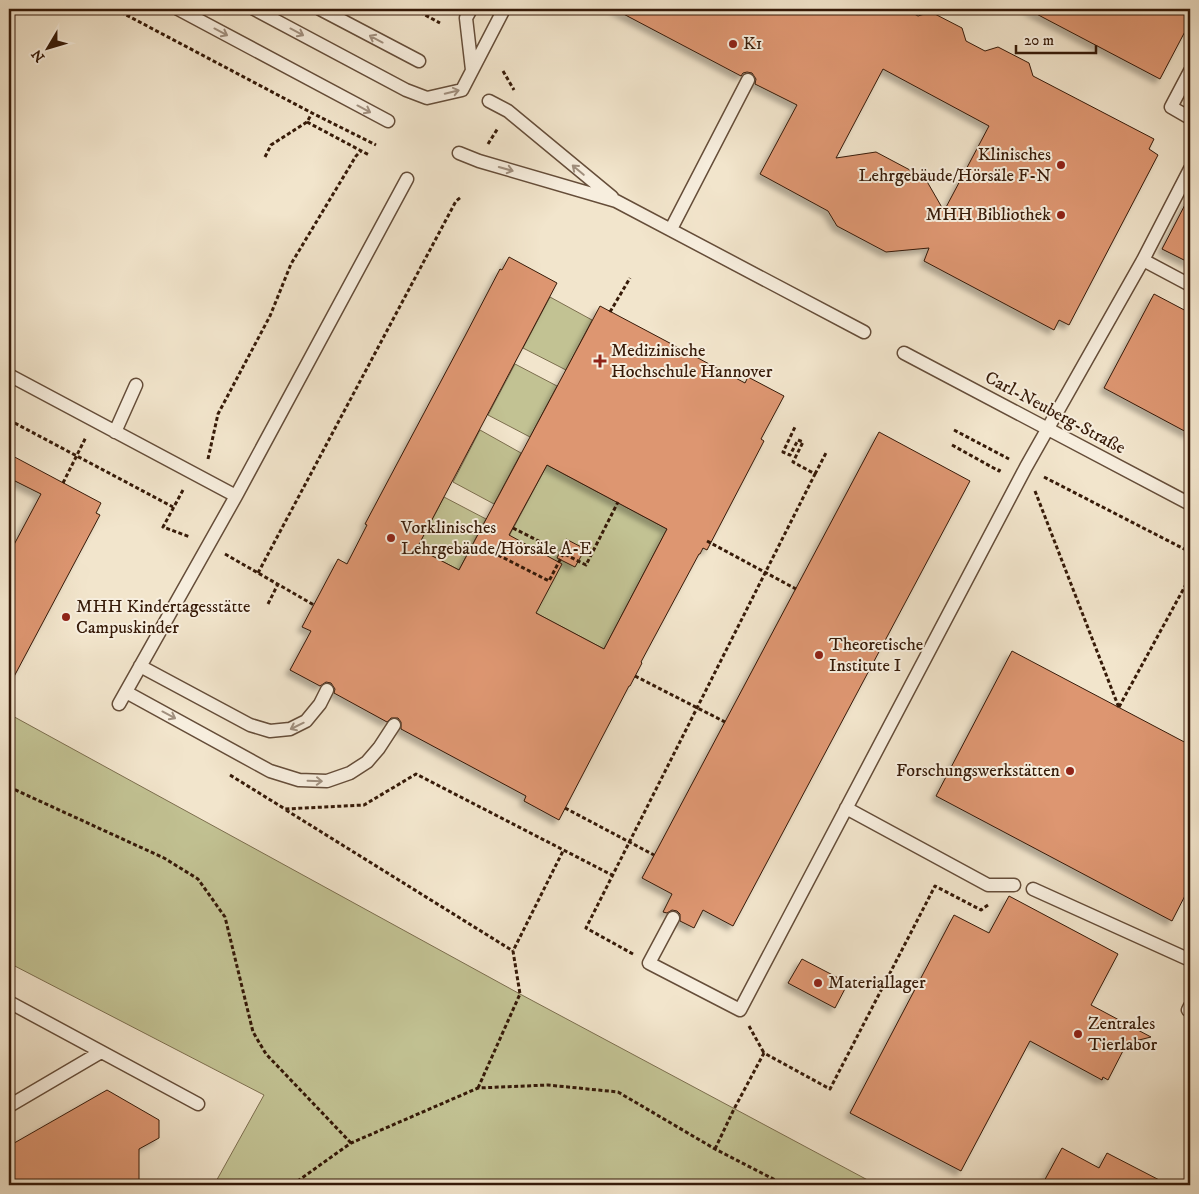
<svg xmlns="http://www.w3.org/2000/svg" width="1199" height="1194" viewBox="0 0 1199 1194" font-family="'IM FELL DW Pica',serif">
	<style>
		.green { fill: #c2c293; stroke: #7c6e4e }
		.building { fill: #dd9671; stroke: #361a08; fill-rule: evenodd; filter: url(#shadow) }
		.lines { fill: none; stroke-linecap: round; stroke-linejoin: round }
		.service-casing { stroke: #654d39; stroke-width: 15 }
		.path { stroke: #361a08; stroke-width: 3; stroke-dasharray: 4 2.5; stroke-linecap: butt }
		.service { stroke: #f7eede; stroke-width: 12 }
		.path-bridge { stroke: #361a08; stroke-width: 3; stroke-dasharray: 4 2.5; stroke-linecap: butt }
		.oneway { stroke: #a08f7e }
		.poi-dot { fill: #8f2418; stroke: #f7eede; stroke-width: 2 }
		.labels { text-anchor: middle; dominant-baseline: central; stroke-width: 4; stroke-linejoin: round; paint-order: stroke }
		.poi-label { font-size: 18px; fill: #361a08; stroke: #f7eede; text-anchor: start }
		.street-label { font-size: 18px; fill: #361a08; stroke: #f7eede }
	</style>
	<defs>
		<filter id="shadow"><feDropShadow dx="-4.5" dy="4.5" stdDeviation="2.5" flood-color="#0004"/></filter>
	</defs>
	<rect width="100%" height="100%" fill="#f2e5cc"/>
	<filter id="stains"><feTurbulence type="fractalNoise" baseFrequency=".004" numOctaves="4"/><feColorMatrix values="0 0 0 0 .2 0 0 0 0 .09 0 0 0 0 .02 0 0 0 .5 -.17"/></filter>
	<radialGradient id="worn" r=".72"><stop offset=".6" stop-color="#630" stop-opacity="0"/><stop offset="1" stop-color="#630" stop-opacity=".3"/></radialGradient>
	<path class="green" d="M550,297L592,320L566,370L523,348Z
		M515,364L557,386L530,437L488,415Z
		M480,430L521,453L494,504L453,482Z
		M547,465L667,529L604,649L483,585Z
		M444,497L486,519L459,570L417,548Z
		M9,714L520,994L877,1185H214L264,1095L9,963Z"/>
	<path class="building" d="M614,9H905L918,16L931,12L962,28L966,41L985,51L998,47L1029,63L1033,76L1154,139L1149,149L1158,155L1069,325L1059,320L1054,330L924,261L929,248L886,252L837,226L828,211L760,174L797,105L755,84L756,79L752,73L747,72L743,73L741,76ZM883,69L989,126L944,211L925,178L876,152L836,158Z
		M1027,9H1190V22L1160,79Z
		M1190,195V263L1162,249Z
		M509,257L557,283L417,548L459,570L600,306L745,383L748,377L784,396L761,439L764,441L707,550L703,548L700,554H699L641,662L642,663L630,686H629L559,820L524,801L526,796L401,729V722L398,718H391L387,722L334,693L335,689L331,683L326,682L320,686L290,670L311,631L302,627L338,559L347,564L367,525L365,524L465,336L500,269L502,270ZM547,465L667,529L604,649L536,613L562,564L509,535Z
		M1154,294L1190,313V434L1104,388Z
		M879,432L970,481L733,926L703,910L694,928L680,921V914L677,911L672,910L667,913L663,912L672,894L642,878Z
		M9,454L101,503L96,513L100,515L9,686V554L41,494L9,478Z
		M566,539L585,549L575,567L557,558Z
		M1012,651L1190,745V886L1172,921L936,796Z
		M1009,896L1118,954L1091,1005L1151,1037L1127,1043L1108,1080L1103,1077L1102,1080L1030,1041L961,1171L850,1113L954,915L989,933Z
		M802,959L848,983L835,1008L788,983Z
		M107,1090L159,1120V1138L139,1149V1185H9V1146Z
		M1062,1148L1099,1168L1107,1153L1169,1185H1042Z"/>
	<g class="lines">
		<g class="service-casing">
			<path id="service" d="M178,9L388,121
				M254,9L406,90L427,98L462,90L504,9
				M320,9L419,61
				M471,9L466,18L472,70
				M1190,71L1171,107L1190,118
				M489,101L508,111L612,197
				M459,153L479,161L616,201L864,332
				M671,229L748,80
				M1143,260L1190,285
				M904,353L1190,504
				M9,375L236,496
				M115,432L136,385
				M140,666L250,725L270,731L290,729L306,721L320,704L327,690
				M126,692L270,771L299,780L327,781L350,773L367,762L379,748L394,725
				M119,704L236,496L407,179
				M846,808L988,885H1014
				M1033,889L1190,960
				M673,918L649,963L740,1010L1026,467L1143,260L1190,169
				M9,1002L198,1104
				M1190,1006L1188,1010L1190,1011
				M9,1106L101,1052"/>
		</g>
		<path class="path" d="M115,9L312,113L376,145
			M414,9L440,23
			M503,71L514,90
			M307,122L369,155
			M488,144L498,128
			M265,157L271,145L307,122L312,113
			M610,312L630,278
			M9,420L173,507
			M954,430L1009,459
			M952,445L999,471L1000,469
			M208,459L218,414L270,316L291,264L356,156L361,151
			M815,474L827,451
			M1044,477L1190,552
			M63,483L86,437
			M183,490L163,527L190,537
			M1035,491L1119,708
			M513,528L586,565L618,502
			M225,554L314,605
			M498,555L549,581L563,554
			M258,573L456,201L461,197
			M268,604L278,584
			M1119,707L1190,577
			M230,775L285,809L364,805L416,774L612,875
			M9,787L164,858L198,879L225,917L253,1032L266,1054L351,1143
			M286,810L513,951
			M633,954L586,928L815,474L793,462L803,442L798,440L790,455L783,452L795,427
			M749,1026L764,1053
			M478,1088L520,994L513,951L563,851
			M715,1149L734,1109L764,1053L830,1089L935,886L981,910L988,905
			M292,1185L351,1143L478,1088L548,1085L618,1092L715,1149L785,1185"/>
		<use href="#service" class="service"/>
		<path class="path-bridge" d="M707,541L796,589
			M635,676L725,722
			M565,808L654,855"/>
	</g>
	<defs><path id="oneway-shaft" d="M-6 0H5M1.5-3L5.5 0L1.5 3" fill="none" stroke-width="1.6" stroke-linecap="round" stroke-linejoin="round" transform="scale(1.25)"/></defs>
	<g class="oneway">
		<use href="#oneway-shaft" transform="translate(221 32) rotate(28)"/>
		<use href="#oneway-shaft" transform="translate(297 32) rotate(28)"/>
		<use href="#oneway-shaft" transform="translate(376 39) rotate(-152)"/>
		<use href="#oneway-shaft" transform="translate(452 92) rotate(-14)"/>
		<use href="#oneway-shaft" transform="translate(364 109) rotate(28)"/>
		<use href="#oneway-shaft" transform="translate(506 169) rotate(16)"/>
		<use href="#oneway-shaft" transform="translate(578 170) rotate(-140)"/>
		<use href="#oneway-shaft" transform="translate(169 715) rotate(28)"/>
		<use href="#oneway-shaft" transform="translate(297 726) rotate(154)"/>
		<use href="#oneway-shaft" transform="translate(315 781) rotate(2)"/>
	</g>
	<g class="poi-dot">
		<circle cx="733" cy="44" r="5"/>
		<circle cx="1061" cy="165" r="5"/>
		<circle cx="1061" cy="215" r="5"/>
		<path d="M597.5 353.5h5v5h5v5h-5v5h-5v-5h-5v-5h5z"/>
		<circle cx="391" cy="538" r="5"/>
		<circle cx="66" cy="617" r="5"/>
		<circle cx="819" cy="655" r="5"/>
		<circle cx="1070" cy="771" r="5"/>
		<circle cx="818" cy="983" r="5"/>
		<circle cx="1078" cy="1034" r="5"/>
	</g>
	<g class="labels">
		<g class="poi-label">
			<text x="743" y="44">K1</text>
			<text x="1051" y="155" text-anchor="end">Klinisches<tspan x="1051" dy="21">Lehrgebäude/Hörsäle F-N</tspan></text>
			<text x="1051" y="215" text-anchor="end">MHH Bibliothek</text>
			<text x="611" y="351">Medizinische<tspan x="611" dy="21">Hochschule Hannover</tspan></text>
			<text x="401" y="528">Vorklinisches<tspan x="401" dy="21">Lehrgebäude/Hörsäle A-E</tspan></text>
			<text x="76" y="607">MHH Kindertagesstätte<tspan x="76" dy="21">Campuskinder</tspan></text>
			<text x="829" y="645">Theoretische<tspan x="829" dy="21">Institute I</tspan></text>
			<text x="1060" y="771" text-anchor="end">Forschungswerkstätten</text>
			<text x="828" y="983">Materiallager</text>
			<text x="1088" y="1024">Zentrales<tspan x="1088" dy="21">Tierlabor</tspan></text>
		</g>
		<g class="street-label">
			<text transform="translate(1055 413) rotate(28)">Carl-Neuberg-Straße</text>
		</g>
	</g>
	<rect width="1199" height="1194" fill="none" stroke="#f2e5cc" stroke-width="30"/>
	<rect x="10" y="10" width="1179" height="1174" fill="none" stroke="#361a08" stroke-width="2.5"/>
	<rect x="15" y="15" width="1169" height="1164" fill="none" stroke="#361a08"/>
	<g transform="translate(48 48) rotate(232)" stroke="#f7eede" stroke-width="4" paint-order="stroke">
	<path d="M0-4L9 19L0 12L-9 19Z" fill="#361a08"/>
	<text y="-8" font-size="14" font-weight="bold" text-anchor="middle" fill="#361a08">N</text>
	</g>
	<path d="M1016 45v8h80v-8" fill="none" stroke="#361a08" stroke-width="2.5"/>
	<text x="1024" y="45" font-size="15" fill="#361a08" stroke="#f7eede" stroke-width="4" paint-order="stroke">20 m</text>
	<rect width="100%" height="100%" filter="url(#stains)"/>
	<rect width="100%" height="100%" fill="url(#worn)"/>
</svg>
